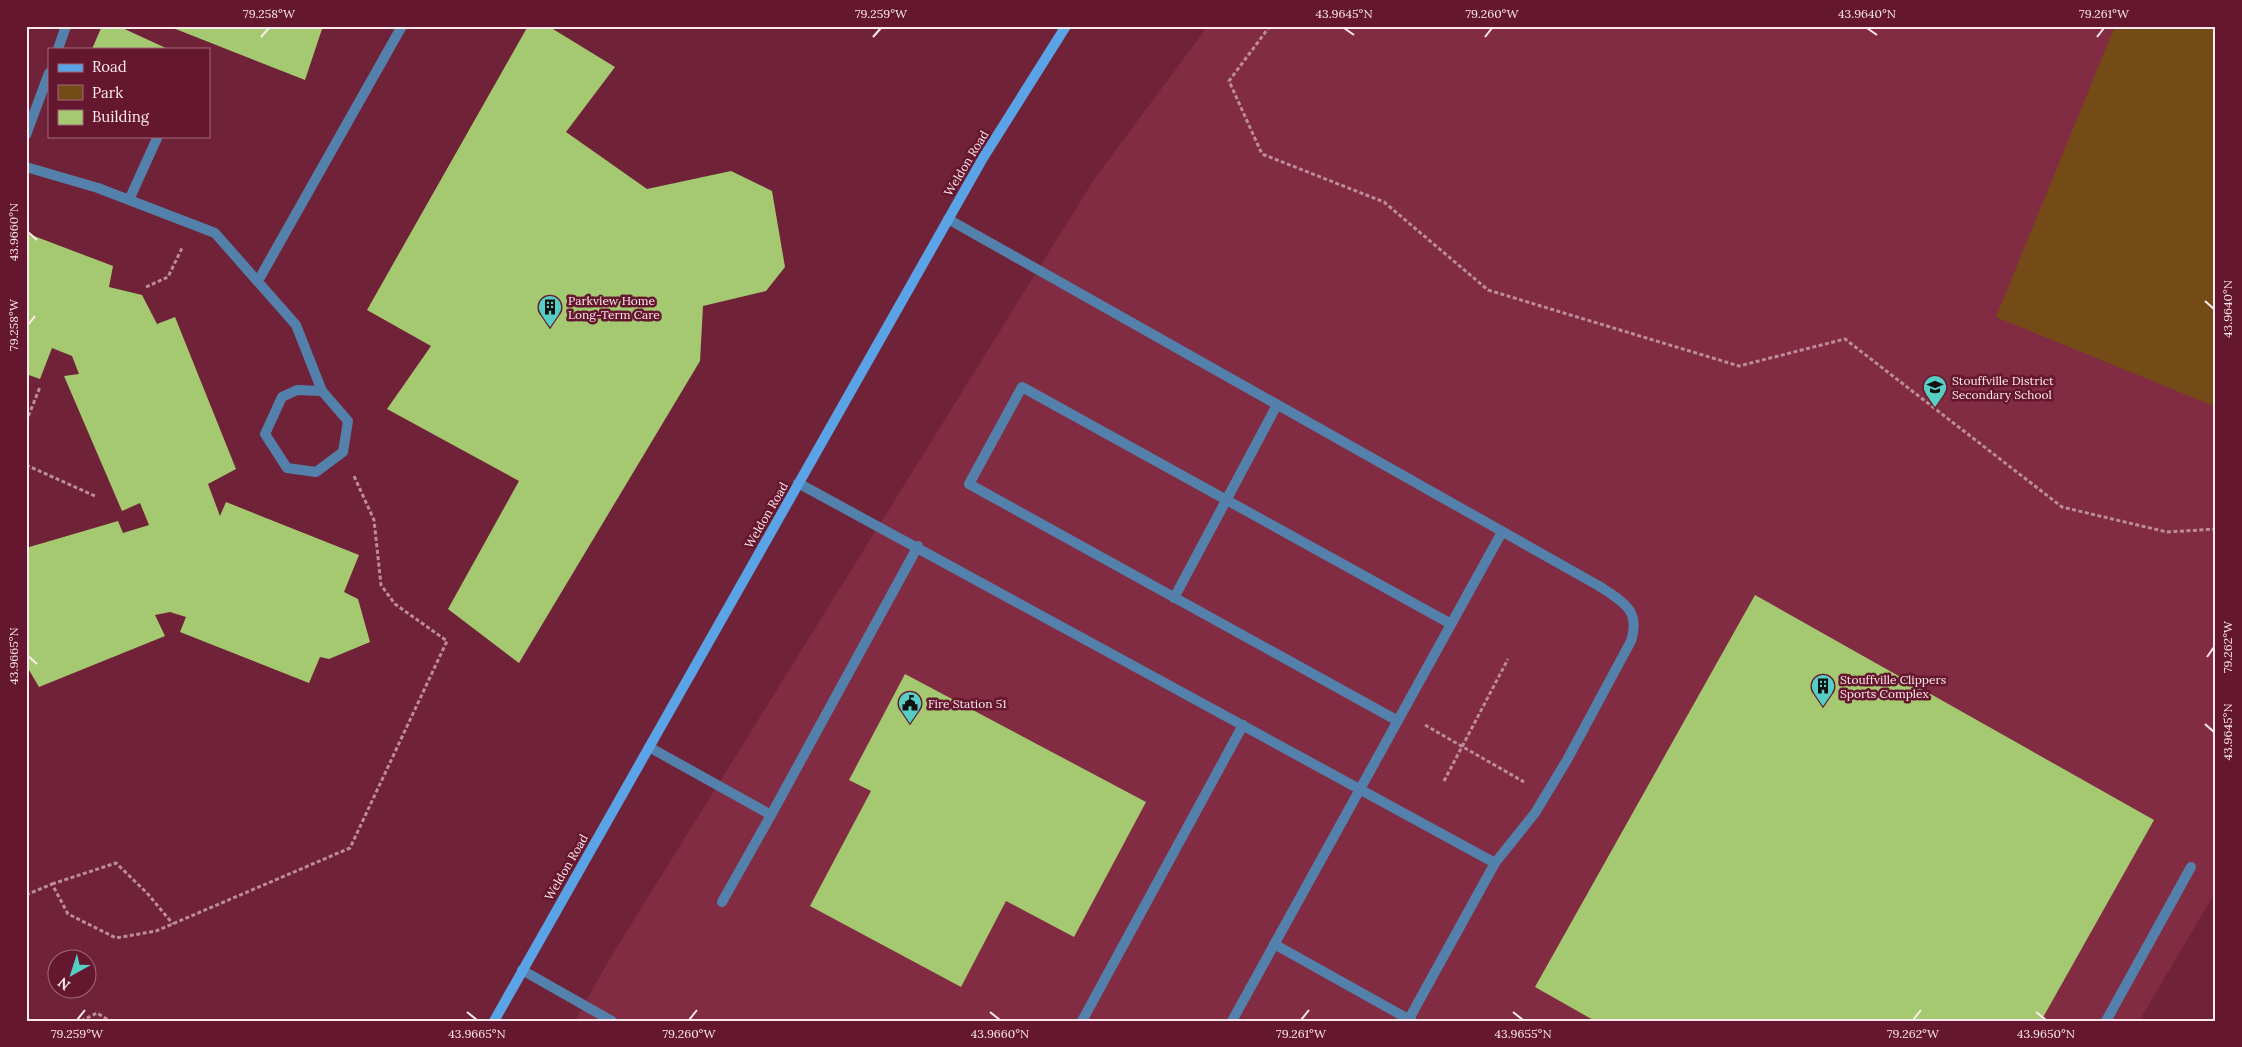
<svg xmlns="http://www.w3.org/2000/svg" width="2242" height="1047" viewBox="0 0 2242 1047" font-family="Lora,serif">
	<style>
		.built { fill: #812c42 }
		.green { fill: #744b17 }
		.building { fill: #a4c971 }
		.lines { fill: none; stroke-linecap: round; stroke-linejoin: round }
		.path { stroke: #bc8d99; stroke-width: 3; stroke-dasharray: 4 2.5; stroke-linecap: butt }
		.lane { stroke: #5481ab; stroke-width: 10 }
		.secondary { stroke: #59a3e6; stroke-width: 10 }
		.ticks { fill: none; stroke: #feeaed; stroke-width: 2 }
		.labels { text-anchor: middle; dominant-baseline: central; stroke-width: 5; stroke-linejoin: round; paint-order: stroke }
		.street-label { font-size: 12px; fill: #feeaed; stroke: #64172e }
		.poi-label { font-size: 12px; fill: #feeaed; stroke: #64172e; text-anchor: start }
		.neatline { fill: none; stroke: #feeaed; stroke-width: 2 }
		.ticks-label { font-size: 12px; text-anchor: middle; fill: #feeaed }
	</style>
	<rect width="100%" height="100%" fill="#702338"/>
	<path class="built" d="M1208,26H2216V891L2139,1021H575L609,960L1095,178Z"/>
	<path class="green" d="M2115,26H2216V407L1996,317Z"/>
	<path class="building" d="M102,26H118L168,49H92Z
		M168,26H323L305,80Z
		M528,26H548L615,67L566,132L647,189L731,171L772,191L785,267L766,291L703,306L700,361L519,663L448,609L519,481L387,409L431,346L367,310Z
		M26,233L113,266L109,287L142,295L157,324L175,317L236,469L208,484L220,516L226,502L359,555L344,592L358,599L370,642L329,659L320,657L309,683L180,632L186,617L170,612L155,615L165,636L39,687L29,670L26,669V548L118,521L123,533L149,525L140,503L122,511L64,376L79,374L72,356L52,348L40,379L26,374Z
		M1755,595L2154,820L2041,1021H1595L1535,987Z
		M905,674L1146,802L1074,937L1006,901L961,987L810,906L871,791L849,780Z"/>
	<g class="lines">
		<path class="path" d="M1270,26L1229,81L1262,154L1384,202L1488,290L1739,366L1845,339L2062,507L2167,532L2216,529
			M146,287L168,277L182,248
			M26,422L40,387
			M26,465L95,496
			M1425,725L1524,782
			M1444,781L1508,659
			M52,884L116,863L147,893L173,924
			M26,895L52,884L68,914L116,938L156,931L350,848L447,641L395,604L381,585L374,520L354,476
			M81,1021L97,1013L110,1021"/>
		<path class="lane" d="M58,49L66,26
			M26,135L49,73
			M26,167L98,188L215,233L296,325L322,391
			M129,200L158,136
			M948,219L1599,586C1623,602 1641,610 1631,641L1567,760L1535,813L1495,863L1409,1019
			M258,281L402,26
			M297,390L322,391L348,421L343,452L316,472L287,468L265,434L282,397Z
			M798,483L1495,863
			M1174,598L1277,405
			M1398,721L969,484L1022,387L1451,624
			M649,747L771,815L918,546
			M722,902L771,815
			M1274,944L1412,1021
			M522,970L612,1021
			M1082,1021L1243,725
			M1232,1021L1502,532
			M2106,1021L2191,867"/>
		<path class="secondary" d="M494,1021L983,158L1066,26"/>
	</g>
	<path class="ticks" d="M1344,28L1354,35M1867,28L1877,35M261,37L269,28M873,37L881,28M1485,37L1492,28M2097,37L2104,28M28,232L37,240M2205,301L2214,309M28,325L35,316M28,656L37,664M2207,657L2214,647M2205,724L2214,732M467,1012L477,1020M990,1012L1000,1020M1513,1012L1523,1020M2036,1012L2046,1020M77,1020L85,1010M689,1020L697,1010M1301,1020L1309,1010M1913,1020L1921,1010"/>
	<defs>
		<g id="building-pin" transform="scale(1.25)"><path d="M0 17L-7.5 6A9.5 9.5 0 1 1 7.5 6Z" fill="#56cec4" stroke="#64172e"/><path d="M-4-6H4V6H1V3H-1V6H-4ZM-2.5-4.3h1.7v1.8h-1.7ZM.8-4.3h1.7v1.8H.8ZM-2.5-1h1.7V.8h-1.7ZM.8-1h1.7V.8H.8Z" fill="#111"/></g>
		<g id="school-pin" transform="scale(1.25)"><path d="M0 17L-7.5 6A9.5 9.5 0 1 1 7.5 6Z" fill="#56cec4" stroke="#64172e"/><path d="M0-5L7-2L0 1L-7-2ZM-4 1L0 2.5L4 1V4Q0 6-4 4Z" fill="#111"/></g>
		<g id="civic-pin" transform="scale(1.25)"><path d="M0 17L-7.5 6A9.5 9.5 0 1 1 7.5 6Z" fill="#56cec4" stroke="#64172e"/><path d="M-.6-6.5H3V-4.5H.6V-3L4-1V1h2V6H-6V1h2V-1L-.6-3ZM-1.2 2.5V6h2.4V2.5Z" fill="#111"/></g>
	</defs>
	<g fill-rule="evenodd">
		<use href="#building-pin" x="550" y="307"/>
		<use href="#school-pin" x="1935" y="387"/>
		<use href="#building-pin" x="1823" y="686"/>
		<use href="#civic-pin" x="910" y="703"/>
	</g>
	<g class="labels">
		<g class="street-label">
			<text transform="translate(966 163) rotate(-59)">Weldon Road</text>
			<text transform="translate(766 515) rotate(-60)">Weldon Road</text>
			<text transform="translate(566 867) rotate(-60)">Weldon Road</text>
		</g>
		<g class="poi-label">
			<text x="568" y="300">Parkview Home<tspan x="568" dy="14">Long-Term Care</tspan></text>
			<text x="1952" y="380">Stouffville District<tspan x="1952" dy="14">Secondary School</tspan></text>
			<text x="1840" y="679">Stouffville Clippers<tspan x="1840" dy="14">Sports Complex</tspan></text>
			<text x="928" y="703">Fire Station 51</text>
		</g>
	</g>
	<rect width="2242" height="1047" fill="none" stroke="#64172e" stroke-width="55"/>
	<rect x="48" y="48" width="162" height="90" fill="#64172e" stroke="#a26b7a"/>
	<rect x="58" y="64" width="25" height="8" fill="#59a3e6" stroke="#a26b7a"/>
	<text x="92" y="72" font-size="15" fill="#feeaed">Road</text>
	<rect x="58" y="85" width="25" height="15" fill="#744b17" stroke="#a26b7a"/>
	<text x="92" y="98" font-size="15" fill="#feeaed">Park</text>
	<rect x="58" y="110" width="25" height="15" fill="#a4c971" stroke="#a26b7a"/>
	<text x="92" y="122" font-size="15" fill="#feeaed">Building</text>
	<g transform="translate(72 974) rotate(219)"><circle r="24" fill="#64172e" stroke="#a26b7a"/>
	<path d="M0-4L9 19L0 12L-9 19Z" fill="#56cec4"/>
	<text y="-8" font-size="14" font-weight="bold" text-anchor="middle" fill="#feeaed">N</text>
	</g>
	<rect x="28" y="28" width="2186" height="992" class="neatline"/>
	<g class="ticks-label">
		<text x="269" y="18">79.258°W</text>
		<text x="881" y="18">79.259°W</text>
		<text x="1344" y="18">43.9645°N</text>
		<text x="1492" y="18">79.260°W</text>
		<text x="1867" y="18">43.9640°N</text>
		<text x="2104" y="18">79.261°W</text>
		<text transform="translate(14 232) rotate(-90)" y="4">43.9660°N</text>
		<text transform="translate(2228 309) rotate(-90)" y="4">43.9640°N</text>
		<text transform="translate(14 325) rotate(-90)" y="4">79.258°W</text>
		<text transform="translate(2228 647) rotate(-90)" y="4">79.262°W</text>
		<text transform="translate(14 656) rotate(-90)" y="4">43.9665°N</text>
		<text transform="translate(2228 732) rotate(-90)" y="4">43.9645°N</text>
		<text x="77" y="1038">79.259°W</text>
		<text x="477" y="1038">43.9665°N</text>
		<text x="689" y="1038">79.260°W</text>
		<text x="1000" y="1038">43.9660°N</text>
		<text x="1301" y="1038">79.261°W</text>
		<text x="1523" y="1038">43.9655°N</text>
		<text x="1913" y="1038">79.262°W</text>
		<text x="2046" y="1038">43.9650°N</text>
	</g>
</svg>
